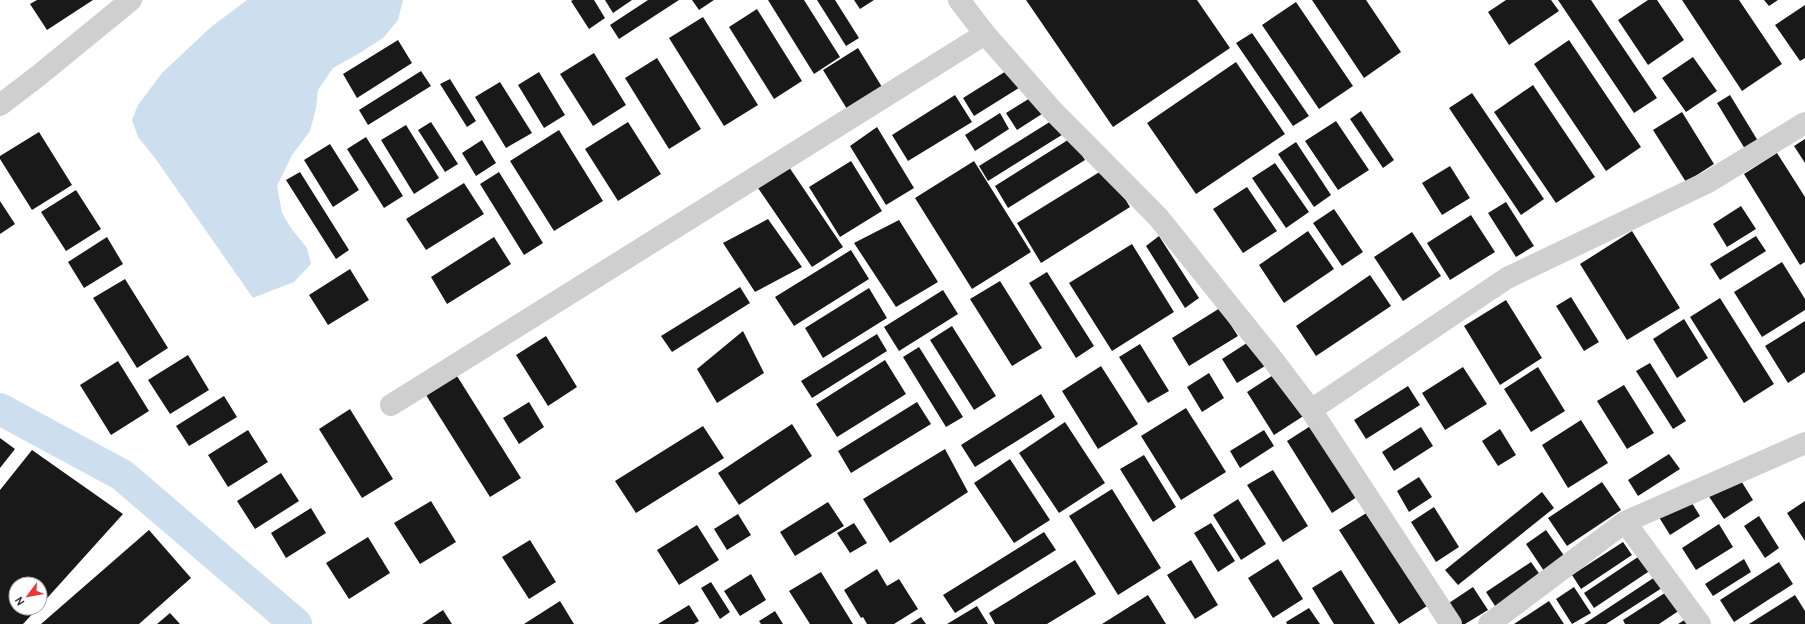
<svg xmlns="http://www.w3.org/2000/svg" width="1805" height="624" viewBox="0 0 1805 624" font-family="Overpass,sans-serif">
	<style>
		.water { fill: #cddeee }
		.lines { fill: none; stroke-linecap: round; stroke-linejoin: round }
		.canal { stroke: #cddeee; stroke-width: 32 }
		.building { fill: #191919 }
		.minor { stroke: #cfcfcf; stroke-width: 22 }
	</style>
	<rect width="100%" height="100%" fill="#fff"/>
	<path class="water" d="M247,0H403L398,20L383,38L358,54L333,68L318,90L316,108L310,131L292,155L277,186L282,213L291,228L307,248L311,264L294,282L253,298L155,158L138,137L132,120L138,105L162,73L211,27Z"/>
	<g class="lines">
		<path class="canal" d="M0,409L122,475L296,624"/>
	</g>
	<path class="building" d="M37,0H93L47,30L30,4Z
		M573,0H594L605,18L589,29L571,1Z
		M605,0H632L613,13Z
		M648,0H679L619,39L610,25Z
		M692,0H714L699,10Z
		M768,0H804L840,57L814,74Z
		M817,0H835L859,38L846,46Z
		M854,0H874L860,9Z
		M1026,0H1197L1230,48L1113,127Z
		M1312,0H1366L1401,52L1364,78Z
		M1506,0H1551L1559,11L1509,45L1488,12Z
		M1558,0H1591L1657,98L1634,113Z
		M1648,0H1657L1684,40L1648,65L1618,20Z
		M1682,0H1739L1782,64L1742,91Z
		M1764,0H1778L1769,6Z
		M1296,2L1353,86L1319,109L1262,25Z
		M1805,5V58L1800,61L1775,25Z
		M757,9L802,81L774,99L729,27Z
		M703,17L758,105L724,126L669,38Z
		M1252,33L1309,116L1293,126L1236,43Z
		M398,40L412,63L357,98L343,74Z
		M1569,40L1641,147L1606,171L1534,64Z
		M858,48L882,87L847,109L823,70Z
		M594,53L626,105L593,126L560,74Z
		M1693,57L1717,91L1686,112L1662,78Z
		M657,58L701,129L669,149L625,78Z
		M1236,62L1285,134L1196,194L1147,123Z
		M1011,68L1022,86L974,116L963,98Z
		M421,71L431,86L368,125L359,110Z
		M539,72L565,115L544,128L518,85Z
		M450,79L476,121L467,127L440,84Z
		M500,82L532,133L506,148L475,97Z
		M1533,85L1595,177L1556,203L1494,112Z
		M1472,93L1544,199L1521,215L1449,108Z
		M955,95L972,122L908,161L892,135Z
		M1035,95L1045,112L1017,130L1006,113Z
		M1730,95L1758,141L1745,149L1717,103Z
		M1361,111L1394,160L1383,168L1350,119Z
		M1682,112L1714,164L1686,182L1653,130Z
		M1000,113L1009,129L975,151L965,135Z
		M1056,118L1065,133L988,181L979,166Z
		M1336,121L1369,170L1338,190L1305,141Z
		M431,122L458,164L445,172L418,130Z
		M628,122L661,174L618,201L585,149Z
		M406,125L439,178L414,194L381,140Z
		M877,127L914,188L886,205L850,146Z
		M559,130L603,201L554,231L510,161Z
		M39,132L72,185L32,210L0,159V156Z
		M366,137L403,196L384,208L347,149Z
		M1071,138L1085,160L1008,208L995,186Z
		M1805,139V163L1794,146Z
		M482,140L496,163L476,176L462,153Z
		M1296,142L1331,195L1314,207L1278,154Z
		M330,144L359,190L333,207L304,160Z
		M1777,153L1805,197V262L1800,265L1744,174Z
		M851,161L882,211L840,237L809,187Z
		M974,161L1031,252L972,289L915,198Z
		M1275,163L1309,212L1286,228L1252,178Z
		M1450,166L1470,198L1442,215L1422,183Z
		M789,167L843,247L812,267L758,188Z
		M1106,168L1130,207L1041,263L1017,223Z
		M300,172L349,250L336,259L286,180Z
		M499,172L543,243L524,255L480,184Z
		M464,183L484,214L426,250L406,219Z
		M1247,187L1277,231L1243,253L1213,209Z
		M76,190L101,229L66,251L41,212Z
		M0,201L15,224L0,234Z
		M1506,202L1534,246L1516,257L1488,213Z
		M1741,206L1756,229L1727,247L1713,224Z
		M1334,209L1363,252L1342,266L1313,223Z
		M1471,215L1495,252L1450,280L1427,243Z
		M768,219L802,267L755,292L723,243Z
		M899,220L938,282L896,307L854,243Z
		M1308,231L1334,269L1284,303L1259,265Z
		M1632,231L1680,308L1627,340L1580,264Z
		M1412,232L1441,276L1403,301L1374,257Z
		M1159,236L1199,298L1185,308L1146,246Z
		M1756,236L1766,251L1720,280L1710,264Z
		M107,237L123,264L84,288L68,262Z
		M494,237L511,264L447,304L431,277Z
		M1132,244L1174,312L1112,351L1069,283Z
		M851,250L869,279L794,326L775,297Z
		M1782,262L1805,299V310L1762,337L1734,292Z
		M350,269L369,300L328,325L309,295Z
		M1047,272L1094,346L1076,358L1029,283Z
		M1370,275L1391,306L1316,356L1296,326Z
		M125,279L168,348L137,368L93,298Z
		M1000,281L1042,348L1012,366L970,299Z
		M740,287L750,303L672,352L661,336Z
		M869,288L887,318L823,358L805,328Z
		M943,290L958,314L899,351L884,327Z
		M1571,297L1599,342L1584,351L1556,306Z
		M1720,298L1774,384L1744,403L1690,317Z
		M1506,300L1542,358L1500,385L1464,326Z
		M1220,308L1238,336L1189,366L1172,338Z
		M1684,319L1708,358L1677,378L1653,339Z
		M1805,321V372L1788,383L1765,346Z
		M952,326L996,396L974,410L930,340Z
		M743,331L764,373L717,403L697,369Z
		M877,334L887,351L812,398L801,381Z
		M546,336L577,387L548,406L516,355Z
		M1250,341L1265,366L1237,383L1222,359Z
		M1140,344L1169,391L1148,403L1119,357Z
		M919,347L963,417L946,427L903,357Z
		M188,355L209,390L170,414L148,380Z
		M885,360L906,394L837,437L816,404Z
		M118,361L149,411L111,435L80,385Z
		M1650,363L1686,421L1673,429L1636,371Z
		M1101,366L1138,424L1098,449L1062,391Z
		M1463,367L1487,404L1445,430L1422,393Z
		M1538,367L1565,411L1531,432L1504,389Z
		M1278,372L1305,415L1274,435L1247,392Z
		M1209,373L1224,398L1202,412L1187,387Z
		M457,376L521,478L490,497L426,395Z
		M1624,385L1654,433L1627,449L1597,401Z
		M1408,386L1420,405L1366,439L1354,420Z
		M1041,394L1055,417L975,467L961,445Z
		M224,396L237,417L189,446L176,426Z
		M529,402L544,427L519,444L503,418Z
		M917,402L931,424L851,473L838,451Z
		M1186,408L1226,472L1181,500L1141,436Z
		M350,409L393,479L362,498L319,429Z
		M1581,420L1608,463L1568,488L1542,445Z
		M1065,422L1105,483L1059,513L1019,453Z
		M792,424L812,456L739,505L718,473Z
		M1312,425L1357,497L1332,513L1287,441Z
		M703,426L724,458L636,513L615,481Z
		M1421,427L1433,446L1394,471L1382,452Z
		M1500,429L1516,455L1498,466L1482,441Z
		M248,430L268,462L228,487L208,455Z
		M1264,430L1274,446L1240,468L1230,451Z
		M0,438L15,449L0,468Z
		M945,449L968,492L890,543L863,499Z
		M32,450L123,514L40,606V584H16V608H38L23,624H0V490Z
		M1669,454L1680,469L1638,496L1628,480Z
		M1144,455L1176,507L1153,522L1120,469Z
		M1010,459L1050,520L1014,543L974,483Z
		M1273,470L1308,526L1283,542L1247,485Z
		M281,473L299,501L255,529L237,501Z
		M1738,476L1753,500L1724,519L1708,495Z
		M1419,477L1432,497L1409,512L1397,491Z
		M1602,482L1621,510L1567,546L1548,518Z
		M1112,489L1161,568L1118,595L1069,516Z
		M1542,492L1554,508L1458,585L1445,570Z
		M1687,495L1700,516L1670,535L1657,514Z
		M1238,499L1266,544L1241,560L1213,515Z
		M431,501L456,542L420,564L394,523Z
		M1805,501V541L1787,513Z
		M828,502L844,526L795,556L780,532Z
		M1434,507L1459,547L1436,562L1411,522Z
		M311,508L326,533L286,558L271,533Z
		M1368,512L1427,606L1399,624L1339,530Z
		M738,514L751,535L727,550L714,529Z
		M1759,516L1779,548L1765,558L1744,526Z
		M854,523L867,543L850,553L837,533Z
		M1211,523L1235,561L1218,572L1194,533Z
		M1719,524L1733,547L1696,570L1682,548Z
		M697,525L719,560L679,585L657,550Z
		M149,530L191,578L139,624H41Z
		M1546,530L1565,557L1544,571L1526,544Z
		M1044,532L1056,550L955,613L943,595Z
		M368,537L390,573L349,599L326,563Z
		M530,540L556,582L529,599L502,557Z
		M1623,542L1632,555L1581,589L1572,575Z
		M1644,553L1654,568L1594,608L1584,593Z
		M1278,559L1303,599L1273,618L1248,578Z
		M1744,559L1751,572L1713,596L1705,584Z
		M1075,560L1096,594L1047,624H995L989,613Z
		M1191,560L1218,605L1195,619L1167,575Z
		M1531,562L1543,579L1497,609L1486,592Z
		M1779,562L1793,584L1734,622L1720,600Z
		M877,569L887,586L899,579L918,609L894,624H867L863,617L861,618L844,590Z
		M1341,570L1375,624H1334L1312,588Z
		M821,572L853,624H810L789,591Z
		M751,574L766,600L740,616L724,591Z
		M1658,575L1665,586L1606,624H1584Z
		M711,582L730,612L720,619L701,588Z
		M1473,587L1488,610L1465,624H1458L1446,605Z
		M1574,587L1591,613L1572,624L1556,599Z
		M1671,589L1683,608L1659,624H1625L1623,620Z
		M1148,595L1166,624H1102Z
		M1795,595L1805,611V624H1749Z
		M560,601L574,624H524Z
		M1549,601L1564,624H1514Z
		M689,605L699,621L694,624H658Z
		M977,606L988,624H947Z
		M1309,608L1320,624H1287L1286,622Z
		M443,610L452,624H422Z
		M775,611L783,624H761L759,621Z
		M170,613L180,624H157Z
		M921,617L926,624H910Z
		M1686,619L1690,624H1678Z"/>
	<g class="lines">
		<path class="minor" d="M959,0L985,34L1053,111L1158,217L1270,356L1311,410L1451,624
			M0,105L38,76L131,0
			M391,405L985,34
			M1311,410L1507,278L1708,182L1805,123
			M1625,522L1805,443
			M1489,624L1625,522L1700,624"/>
	</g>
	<g transform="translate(28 596) rotate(238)"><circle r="19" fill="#ffffff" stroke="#adadad"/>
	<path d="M0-3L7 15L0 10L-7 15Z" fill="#e63936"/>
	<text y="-6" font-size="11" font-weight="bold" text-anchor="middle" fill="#323232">N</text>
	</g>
</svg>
